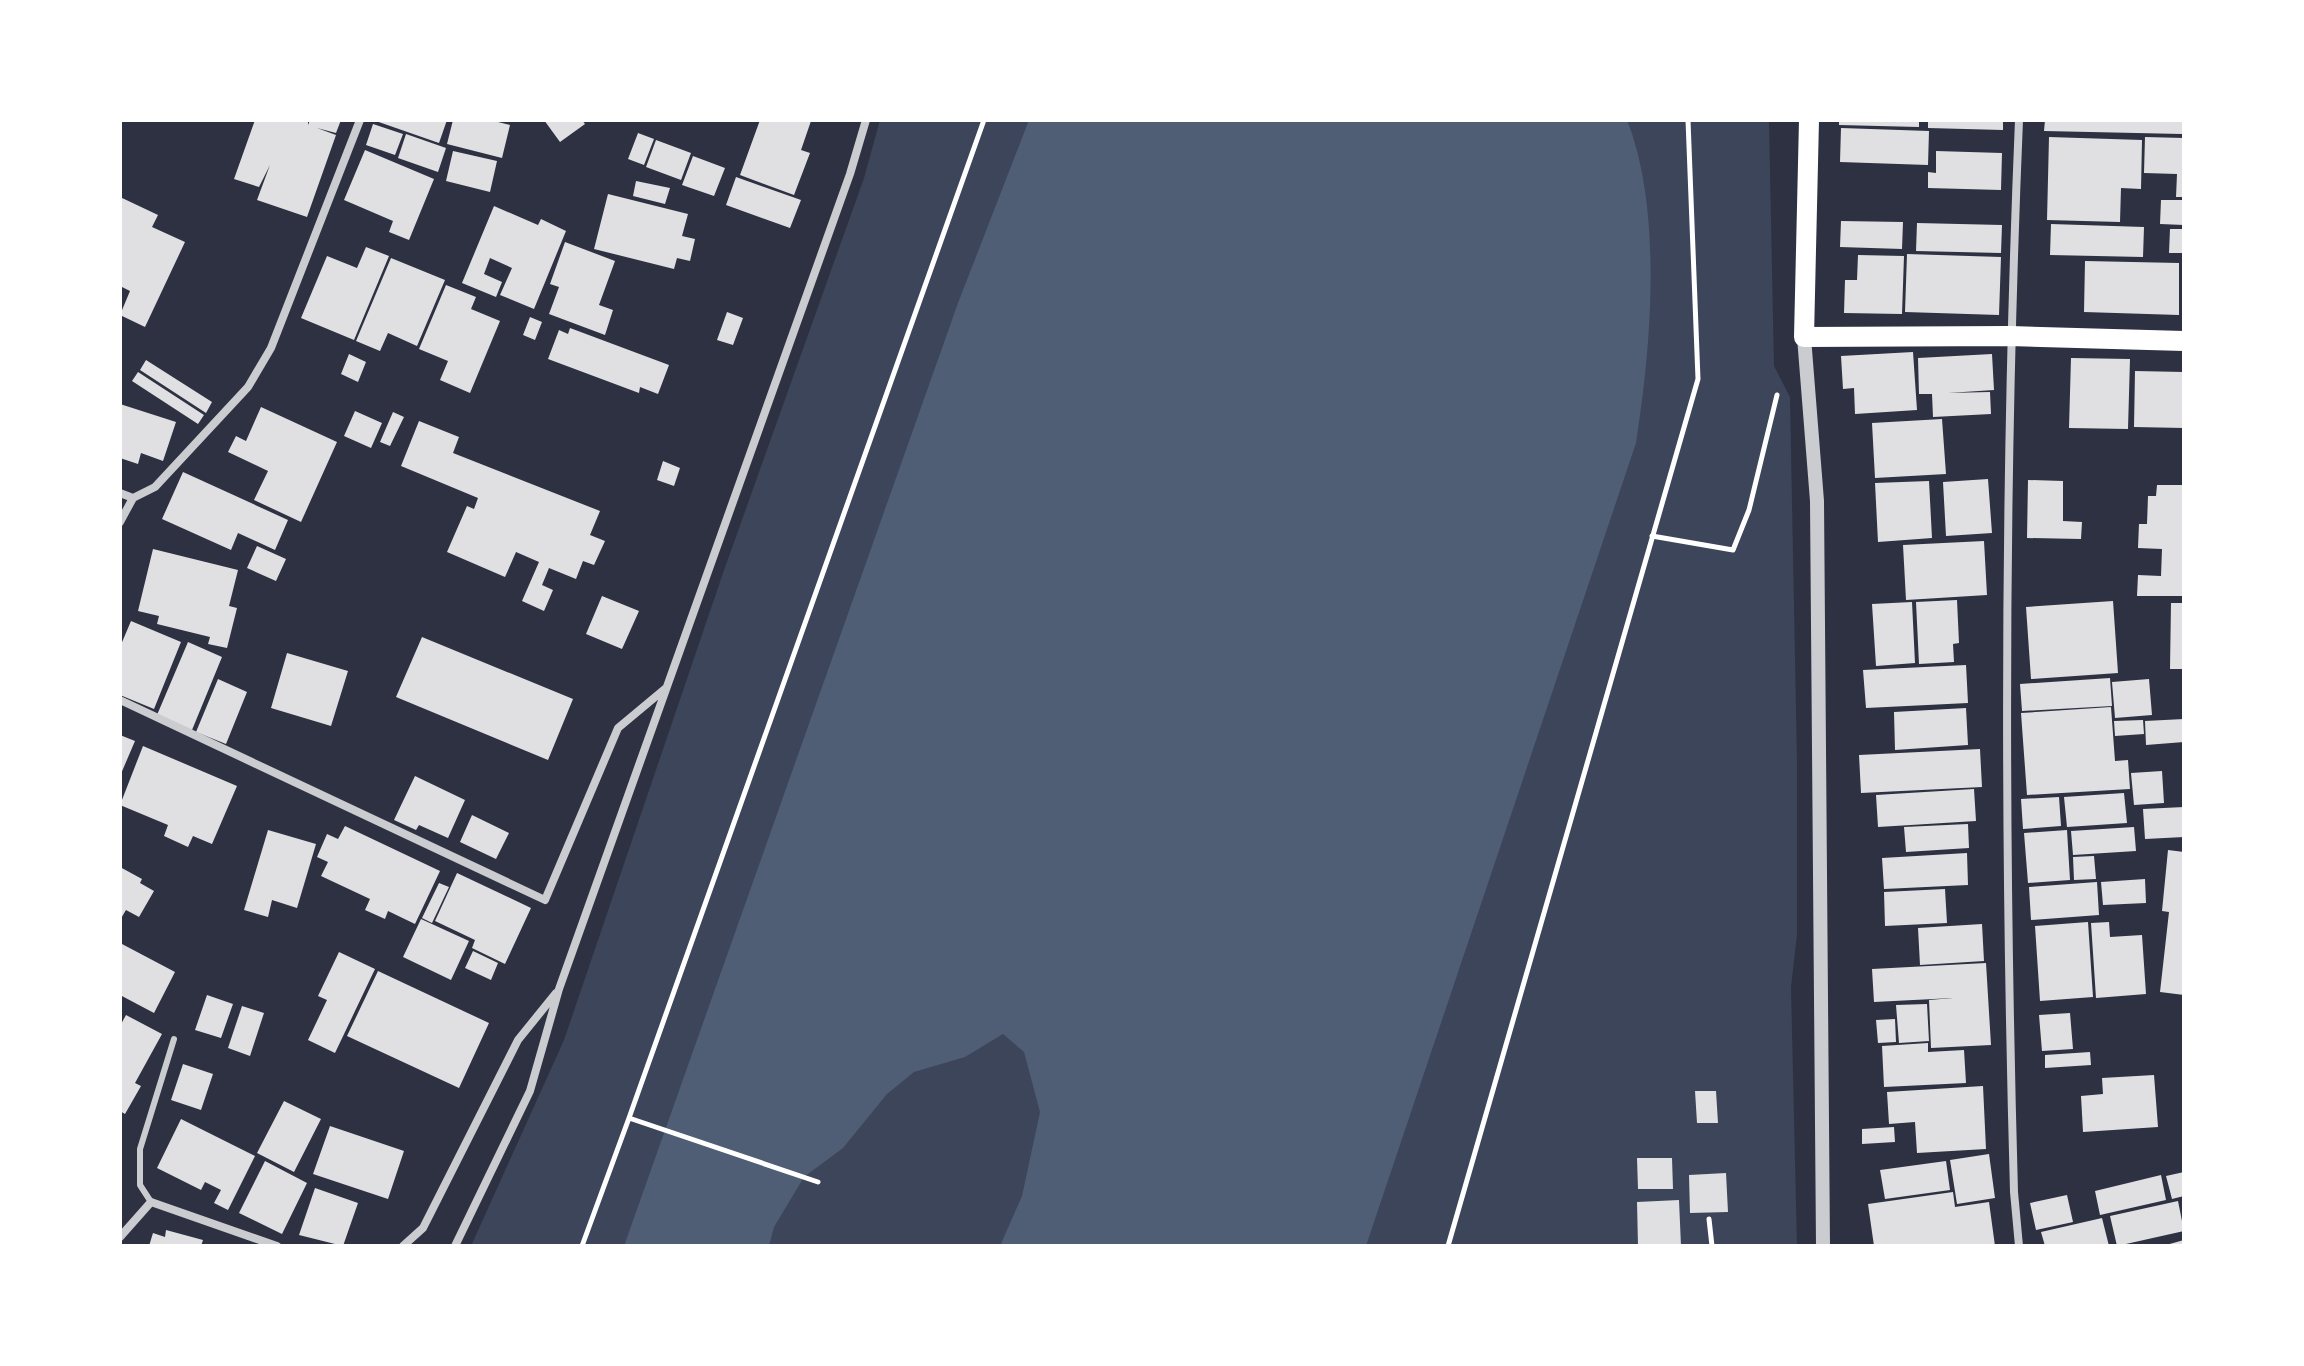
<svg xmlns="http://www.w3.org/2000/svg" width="2304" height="1366" viewBox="0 0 2304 1366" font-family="Mulish,sans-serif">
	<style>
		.green { fill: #3c4559 }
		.water { fill: #4f5d75 }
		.building { fill: #e0e0e3 }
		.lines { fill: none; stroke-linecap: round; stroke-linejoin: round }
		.path { stroke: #fff; stroke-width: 5 }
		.service { stroke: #caccd0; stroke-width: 6 }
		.minor { stroke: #caccd0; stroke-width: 8 }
		.tertiary { stroke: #caccd0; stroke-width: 14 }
		.primary { stroke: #fff; stroke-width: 20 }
	</style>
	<rect width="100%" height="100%" fill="#2d3142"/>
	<path class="green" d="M880,120H1769L1774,366L1790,397L1797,762V935L1791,987L1797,1246H471L564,1040L723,573L864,178Z"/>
	<path class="water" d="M1029,120H1627C1663,211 1651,348 1636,443L1366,1246H1000L1022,1196L1040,1112L1024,1052L1003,1034L965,1057L914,1072L887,1094L843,1148L804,1177L774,1227L769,1246H624L958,303Z"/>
	<path class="building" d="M255,120H308V125L310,120H341L336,133L317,128L336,135L307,217L257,200L270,165L259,187L234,179Z
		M373,120H447L439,143Z
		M453,120H490L510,125L502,158L447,144Z
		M544,120H582L585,124L560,142Z
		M760,120L811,121L801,150L810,153L794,195L740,175Z
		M1839,120H1919V127L1839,125Z
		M1928,120H2003V130L1928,128Z
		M2045,120H2182V134L2044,131Z
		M373,124L403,134L395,155L366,145Z
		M1841,128L1929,131L1928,165L1840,162Z
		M638,133L654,139L644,165L628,159Z
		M406,134L446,148L438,172L398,158Z
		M2049,137L2142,140L2141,189L2121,188L2120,222L2047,220Z
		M2145,137L2184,138V197H2176L2177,174L2144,173Z
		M656,140L691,153L681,180L646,167Z
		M365,150L434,179L409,240L389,232L393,221L344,200Z
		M453,151L497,161L490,192L446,181Z
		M1936,151L2002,153L2001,190L1928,188V172L1936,173Z
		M693,156L725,168L714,196L682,185Z
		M736,177L801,200L790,228L726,205Z
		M636,181L670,188L665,204L633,196Z
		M608,194L688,214L682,236L695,239L690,261L677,258L674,269L594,249Z
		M120,197L158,215L152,227L185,242L145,327L120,315L130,291L120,286Z
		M2161,200H2184V225L2160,224Z
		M494,206L538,225L541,219L566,231L534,309L500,295L512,268L490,258L484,274L502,282L496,297L462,283Z
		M1841,221L1903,222L1902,249L1840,247Z
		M1917,223L2002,225L2001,253L1916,251Z
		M2051,224L2144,227L2143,257L2050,255Z
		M2170,229H2184V253H2169Z
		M565,242L615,261L599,305L613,310L605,335L549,314L559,287L550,284Z
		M366,247L389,256L354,340L301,318L327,256L357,268Z
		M1907,254L2001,257L1999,315L1905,312Z
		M1858,255L1904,256L1902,314L1844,313L1845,280H1857Z
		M391,258L445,280L417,346L388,333L380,351L356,341Z
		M2085,261L2179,263V315L2084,312Z
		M446,285L476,297L471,309L500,321L470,393L440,380L448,361L419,349Z
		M727,312L743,318L733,345L717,340Z
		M530,317L542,322L535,340L523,335Z
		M570,328L669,365L658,394L640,387L639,393L548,359L559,330L568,334Z
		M1913,352L1917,410L1855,414L1854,388L1843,389L1841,356Z
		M349,354L366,362L358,382L341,374Z
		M1992,354L1994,390L1948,393L1990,392L1991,414L1933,417L1932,394H1919L1918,358Z
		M2071,358L2130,359L2128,429L2069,428Z
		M146,360L212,402L206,413L140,370Z
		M2135,371L2184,372V428L2134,427Z
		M138,372L204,415L198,424L132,381Z
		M120,404L176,422L163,461L141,453L138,464L120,458Z
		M261,407L337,442L301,522L254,500L268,471L228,452L236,436L246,441Z
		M355,411L382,423L371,448L344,436Z
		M393,412L404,417L390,446L380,442Z
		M1942,419L1946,474L1875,478L1872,423Z
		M419,421L459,437L453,453L600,511L590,535L605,541L594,565L583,561L576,579L549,568L542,585L553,590L544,611L522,601L539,562L516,552L505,577L447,552L467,506L474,509L478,498L401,466Z
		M663,461L680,468L674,486L657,480Z
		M183,472L288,520L275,550L238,533L231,550L162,519Z
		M1988,479L1992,533L1946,536L1943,482Z
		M2028,480L2063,481V521L2082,522L2081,539L2027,538Z
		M1929,481L1932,538L1878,542L1875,483Z
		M2157,485H2184V596H2137L2138,575L2161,576L2162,549L2138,548L2139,524H2147L2148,496H2156Z
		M1984,541L1987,595L1906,600L1903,545Z
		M257,546L286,559L276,581L247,568Z
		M153,549L238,570L229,606L237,608L227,648L208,644L210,637L157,624L159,616L138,611Z
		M602,596L639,611L622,649L586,634Z
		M1957,600L1959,643L1953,644L1954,662L1919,664L1916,602Z
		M2113,601L2118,673L2031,679L2026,607Z
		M1912,602L1915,663L1876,666L1872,604Z
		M2171,603H2184V669H2170Z
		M131,621L181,642L154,709L120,695V647Z
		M422,637L573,699L548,760L396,697Z
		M188,642L222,657L192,730L157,715Z
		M287,653L348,671L331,726L271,708Z
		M1966,665L1968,703L1866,708L1863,670Z
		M2110,678L2112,706L2022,711L2020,684Z
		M218,679L247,692L226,744L196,732Z
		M2149,679L2152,715L2115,718L2112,682Z
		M2111,707L2115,761L2128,760L2130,789L2027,795L2021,713Z
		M1966,708L1968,745L1895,750L1894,712Z
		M2184,719V742L2146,745L2145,721Z
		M2143,720L2144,734L2115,736L2114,721Z
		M120,735L135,741L120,776Z
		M143,746L237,786L212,844L193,836L188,847L164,836L168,825L120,805Z
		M1980,749L1982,787L1861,793L1859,755Z
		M2162,771L2164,803L2134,805L2131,773Z
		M415,776L465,800L448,838L419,825L416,830L394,820Z
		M1974,789L1976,821L1878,827L1876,795Z
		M2124,793L2127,823L2067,827L2064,797Z
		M2059,797L2061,826L2023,829L2021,799Z
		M2184,807V837L2145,839L2143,809Z
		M472,815L509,833L496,859L460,842Z
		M1968,824L1969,848L1906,852L1904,827Z
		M345,826L440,871L415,924L388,911L385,919L365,910L370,899L321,876L328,862L317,857L327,834L338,839Z
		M2134,827L2136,851L2073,855L2071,831Z
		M268,830L316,844L297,908L272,900L268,917L244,910Z
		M2067,830L2070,880L2028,883L2024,833Z
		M2168,850L2184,852V995L2160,992L2169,912L2162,911Z
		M1967,853L1968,885L1884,889L1882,858Z
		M2094,856L2096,879L2074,880L2073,857Z
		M120,867L142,879L140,883L154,891L139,917L126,910L120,920Z
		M457,873L531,908L505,964L472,948L475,940L435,921Z
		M2145,879L2146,903L2103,905L2101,882Z
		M2097,882L2099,915L2031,920L2029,887Z
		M439,883L449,887L432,923L422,918Z
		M1945,889L1947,923L1885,926L1884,892Z
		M421,919L469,941L451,980L403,957Z
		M2088,922L2093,997L2040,1001L2035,926Z
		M2109,922L2110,937L2142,935L2146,994L2096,998L2091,923Z
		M1982,924L1984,961L1920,965L1918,928Z
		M122,944L175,972L154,1013L120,995Z
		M473,951L498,963L491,980L465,968Z
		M339,952L375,969L335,1053L308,1040L327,1000L318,996Z
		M1986,963L1991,1045L1931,1048L1929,1000L1953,998L1874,1002L1872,969Z
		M378,971L489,1023L459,1088L347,1036Z
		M207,995L233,1004L221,1038L195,1030Z
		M1927,1004L1929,1041L1899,1043L1896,1005Z
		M242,1006L264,1013L250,1056L228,1048Z
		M2070,1013L2073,1049L2042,1051L2039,1015Z
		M126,1015L162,1034L135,1083L141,1086L125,1114L120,1111V1026Z
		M1895,1019L1896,1042L1878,1043L1876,1020Z
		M1928,1043V1052L1964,1050L1966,1083L1884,1087L1882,1046Z
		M2090,1052L2091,1065L2045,1068V1055Z
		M183,1064L213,1074L201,1110L171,1100Z
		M2154,1075L2158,1127L2083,1132L2081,1096L2103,1094L2102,1078Z
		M1983,1086L1986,1149L1917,1153L1915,1122L1889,1124L1887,1092Z
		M1695,1091H1716L1718,1123H1697Z
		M284,1101L321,1119L294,1172L257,1153Z
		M181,1119L255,1156L228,1210L214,1203L221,1190L205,1182L201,1190L157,1168Z
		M330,1126L404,1151L388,1199L313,1174Z
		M1894,1127L1895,1142L1862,1144V1129Z
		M1989,1154L1995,1198L1957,1204L1950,1160Z
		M1637,1158H1672L1673,1189H1638Z
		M265,1161L307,1183L282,1234L239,1213Z
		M1946,1161L1950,1190L1885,1199L1880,1170Z
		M2184,1172V1196L2172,1199L2166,1176Z
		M1726,1173L1728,1212L1690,1213L1689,1175Z
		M2161,1175L2166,1200L2100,1215L2095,1191Z
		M315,1188L358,1203L343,1246L299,1235Z
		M1953,1192L1955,1207L1989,1202L1995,1246H1874L1868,1204Z
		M2067,1195L2073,1222L2036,1230L2030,1203Z
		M1679,1200L1681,1246H1638L1637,1202Z
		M2178,1201L2184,1231L2117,1246L2110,1216Z
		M2102,1218L2109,1246H2045L2041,1232Z
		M166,1230L203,1240L201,1246H149L153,1233L165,1237Z
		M2184,1240V1246H2166V1245Z"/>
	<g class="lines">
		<path class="path" d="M1652,536L1733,550L1749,510L1777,395
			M818,1182L629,1118L984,120
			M1709,1219L1712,1246
			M582,1246L629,1118
			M1448,1246L1698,379L1688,120"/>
		<path class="service" d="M151,1202L140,1185V1149L174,1039"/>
		<path class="minor" d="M120,493L133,498L155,487L248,387L271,348L360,120
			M120,522L133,498
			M120,700L545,900L618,728L666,688
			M120,1237L151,1202L277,1246
			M403,1246L423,1228L518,1040L556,993
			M455,1246L530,1091L559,989L850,174L866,120
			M2019,1246L2014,1192C2004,835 2004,477 2019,120"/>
		<path class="tertiary" d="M1804,337L1817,501L1823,1246"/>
		<path class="primary" d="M1809,120L1804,337L2010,336L2184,341"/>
	</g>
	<rect width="2304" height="1366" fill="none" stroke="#ffffff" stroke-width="244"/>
</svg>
